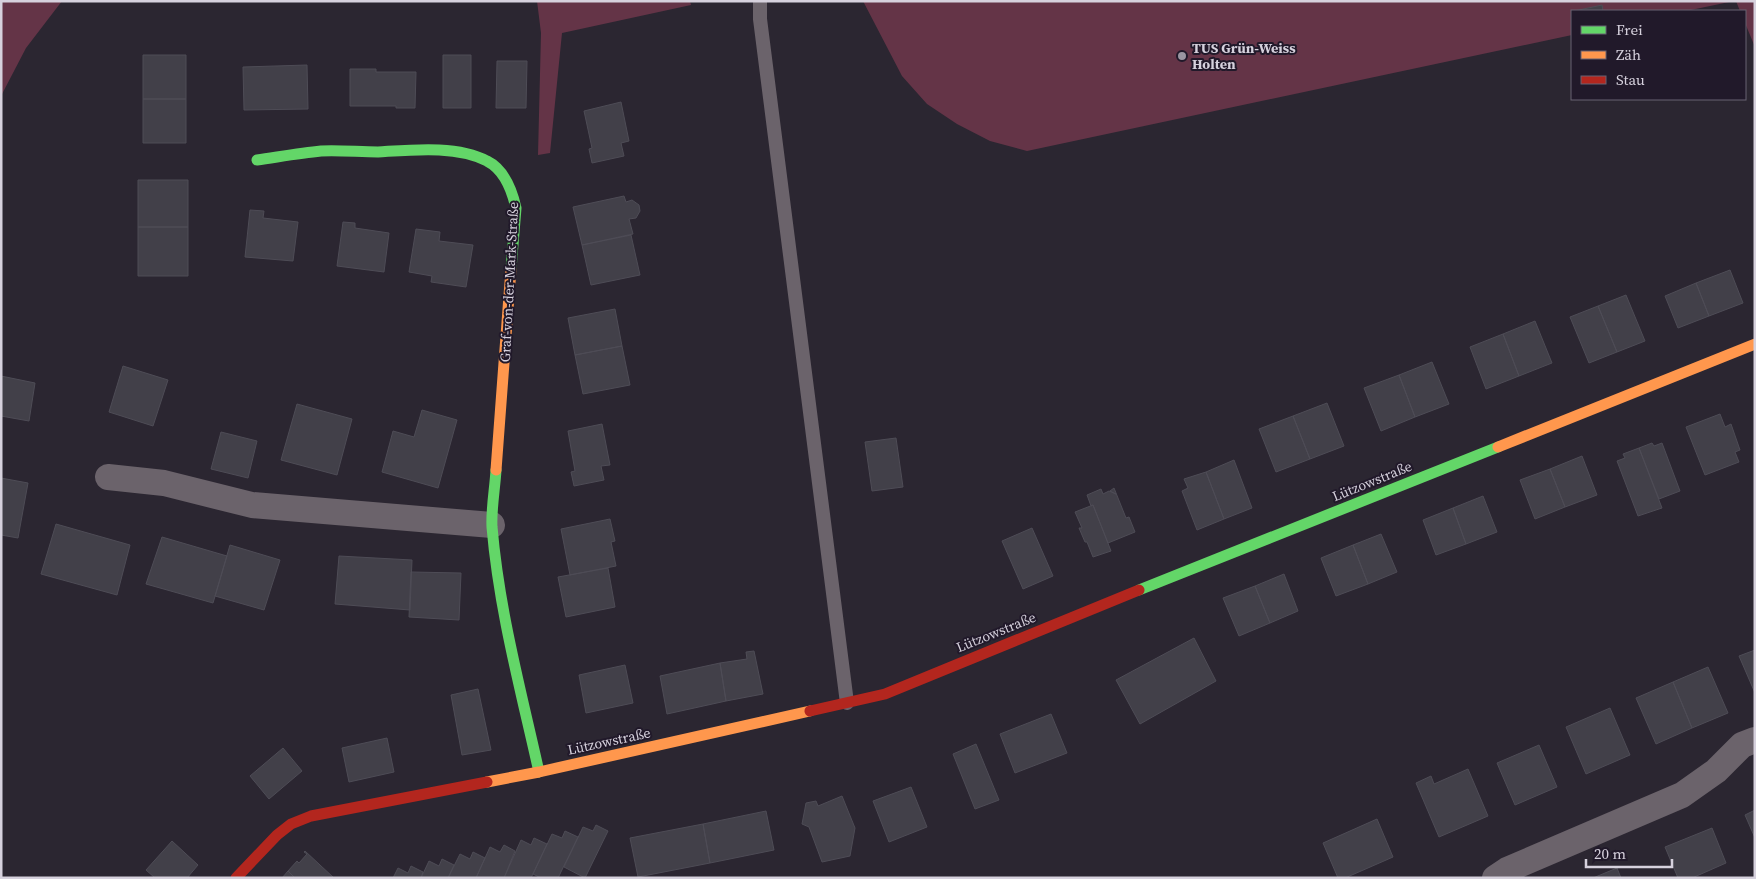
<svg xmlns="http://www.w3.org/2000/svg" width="1756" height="879" viewBox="0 0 1756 879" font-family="'Source Serif 4',serif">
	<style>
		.green { fill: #643447 }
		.building { fill: #424049; stroke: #4e4c56 }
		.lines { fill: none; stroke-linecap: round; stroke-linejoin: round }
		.lane { stroke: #6b636b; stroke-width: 14 }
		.street { stroke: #6b636b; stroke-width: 26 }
		.fast { stroke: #63d668; stroke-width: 11 }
		.slow { stroke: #ff974d; stroke-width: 11 }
		.jam { stroke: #b3261e; stroke-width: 11 }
		.poi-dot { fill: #9a95a1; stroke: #21192a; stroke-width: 2 }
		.labels { text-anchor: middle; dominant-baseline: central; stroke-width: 4; stroke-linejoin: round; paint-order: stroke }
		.poi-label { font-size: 14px; font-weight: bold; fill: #d6d1dd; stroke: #21192a; text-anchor: start }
		.street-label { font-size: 14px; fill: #d6d1dd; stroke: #21192a }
	</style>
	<rect width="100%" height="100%" fill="#2b2631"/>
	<path class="green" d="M1,1H62L26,48L1,96Z
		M537,1H690L691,5L562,33L550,153L538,155L541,33Z
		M863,1H1734L1686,11H1572V35L1027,151L990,141L957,124L927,104L902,76Z
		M1736,1H1755V47L1745,23V11H1740Z"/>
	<path class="building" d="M1602,5L1603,11H1574Z
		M143,55H186V99H143Z
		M443,55H471V108H443Z
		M497,61H527L526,108H496Z
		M307,65L308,109L244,110L243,67Z
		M350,69H376V72H416L415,108H396V106H350Z
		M143,99H186V143H143Z
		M621,102L629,141L621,143L624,156L592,163L589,149L592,148L584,111Z
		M138,180H188V227H138Z
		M624,196L626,202L632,200L639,205L640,211L636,218L629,219L633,234L582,245L573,207Z
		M250,210L264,211L263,218L298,222L293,261L245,257Z
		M343,222L355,223V228L389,233L384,272L337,266Z
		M138,227H188V276H138Z
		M416,229L440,232L439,241L473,245L466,287L431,282L432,276L409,272Z
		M631,235L640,275L591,285L582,245Z
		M1730,270L1743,303L1709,316L1696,283Z
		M1696,283L1709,316L1678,328L1665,296Z
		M1626,295L1645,341L1617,352L1598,306Z
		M1598,306L1617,352L1589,363L1570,317Z
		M615,309L622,346L575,355L568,318Z
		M1535,321L1552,363L1519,376L1503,334Z
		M1503,334L1519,376L1486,389L1470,347Z
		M622,346L630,385L583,394L575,355Z
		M1432,362L1449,404L1415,417L1399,375Z
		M123,366L168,380L153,426L109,412Z
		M1399,375L1415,417L1381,431L1364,388Z
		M1,376L35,383L29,421L1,416Z
		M1327,403L1344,446L1310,459L1293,416Z
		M297,404L352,419L337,475L281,460Z
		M422,410L457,420L438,488L382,472L393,431L414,437Z
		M1720,414L1725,427L1731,424L1740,450L1735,452L1739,462L1705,475L1686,427Z
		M1293,416L1310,459L1276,472L1259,429Z
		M602,424L610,465L601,466L604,480L574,486L571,472L575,471L568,431Z
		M221,432L257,441L248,478L211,469Z
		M896,438L903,487L872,491L865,442Z
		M1652,443L1654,446L1662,443L1680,491L1659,499L1639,448Z
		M1639,448L1662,508L1638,516L1617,461L1625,458L1623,454Z
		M1582,456L1597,495L1565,507L1550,469Z
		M1234,460L1252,508L1224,519L1206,472Z
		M1550,469L1565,507L1535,519L1520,480Z
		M1206,472L1224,519L1197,530L1182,491L1188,488L1184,479Z
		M1,478L28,483L18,538L1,535Z
		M1114,488L1126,518L1129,517L1135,532L1108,543L1093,505L1091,506L1087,495L1101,489L1103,494L1109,491L1116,494L1110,491Z
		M1483,496L1497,532L1466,544L1453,508Z
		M1093,505L1111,551L1093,557L1087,542H1085L1079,528H1082L1075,512Z
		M1453,508L1466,544L1436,555L1423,520Z
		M610,519L615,541L611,542L616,566L570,575L561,529Z
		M56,524L130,545L117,595L41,574Z
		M1032,528L1053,576L1023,589L1002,541Z
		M1381,534L1397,572L1368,584L1353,545Z
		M162,537L227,556L213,603L146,584Z
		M230,545L280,560L264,610L215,596Z
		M1353,545L1368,584L1336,596L1321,558Z
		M339,556L412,560L410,610L335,604Z
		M608,568L615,607L566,617L558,577Z
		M411,572L461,573L459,620L409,617Z
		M1284,574L1298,611L1270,623L1255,586Z
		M1255,586L1270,623L1239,636L1223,598Z
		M1194,638L1216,681L1140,724L1116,680Z
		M1755,650V693L1739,656Z
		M754,651L763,694L726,701L720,663L747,659L746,652Z
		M720,663L726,701L667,714L660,676Z
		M625,665L633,703L586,713L579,675Z
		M1708,667L1728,713L1692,728L1673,682Z
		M1673,682L1692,728L1656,744L1636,698Z
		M478,689L491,750L462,755L451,695Z
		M1610,708L1630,755L1586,774L1566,727Z
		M1051,714L1067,753L1015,773L1000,734Z
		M387,738L394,772L349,782L342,748Z
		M976,744L999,800L975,809L953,754Z
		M1539,745L1557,787L1515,805L1497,763Z
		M283,748L302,771L269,799L250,776Z
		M1468,769L1488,816L1439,837L1416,783L1431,776L1434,784Z
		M911,787L927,827L889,842L873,801Z
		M842,796L855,828L850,856L822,862L809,827L802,824L806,803L816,801L818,806Z
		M1755,810V838L1745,815Z
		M766,811L774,850L710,863L703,824Z
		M1377,819L1393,857L1345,878H1338L1323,843Z
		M703,824L710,863L638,877L630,838Z
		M596,825L608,831L585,878L564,867L583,827L593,831Z
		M1712,828L1726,863L1692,878H1678L1665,847Z
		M565,831L578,837L558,878H541L533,874L552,834L562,838Z
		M534,838L547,844L531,878H504L521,840L531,845Z
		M172,841L198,865L187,878H155L146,870Z
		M504,845L515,851L504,878H476L490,847L500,852Z
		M305,851L334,878H295L288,871L297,861L299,863L307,854L304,852Z
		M473,852L485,858L476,878H448L460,854L470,859Z
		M442,859L454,865L448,878H421L429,861L439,866Z
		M411,866L423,872L421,878H393L398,868L408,873Z
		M1617,868L1621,878H1593Z
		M288,871L295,878H282Z"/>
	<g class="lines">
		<path class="lane" d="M760,1V19L847,703"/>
		<path class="street" d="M108,477L164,483L252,505L492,525
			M1495,878L1507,870L1682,795L1716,771L1742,745L1755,740"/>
		<path class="fast" d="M257,160C278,157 300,153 321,151C340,150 359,152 378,152C411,150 457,145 487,161C505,170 512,190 516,208L511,269
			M496,470C495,488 491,509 492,527C499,610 521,691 539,772
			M1139,590L1498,447"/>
		<path class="slow" d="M1498,447L1755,344
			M496,470L511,269
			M487,782L539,772L810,711"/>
		<path class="jam" d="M810,711L885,694L1139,590
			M236,878L277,835L291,824L311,816L487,782"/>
	</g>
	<circle class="poi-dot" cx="1182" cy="56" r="5"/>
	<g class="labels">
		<g class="poi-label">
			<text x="1192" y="48">TUS Grün-Weiss<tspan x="1192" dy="16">Holten</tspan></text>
		</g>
		<g class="street-label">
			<text transform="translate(509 282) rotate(-87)">Graf-von-der-Mark-Straße</text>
			<text transform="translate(1372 481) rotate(-22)">Lützowstraße</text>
			<text transform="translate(996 632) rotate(-22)">Lützowstraße</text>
			<text transform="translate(609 741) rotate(-12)">Lützowstraße</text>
		</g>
	</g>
	<rect width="1756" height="879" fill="none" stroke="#d6d1dd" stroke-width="5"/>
	<rect x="1571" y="10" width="175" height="90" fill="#21192a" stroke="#696372"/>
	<rect x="1581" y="26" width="25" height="8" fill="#63d668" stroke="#696372"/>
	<text x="1616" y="35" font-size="15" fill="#d6d1dd">Frei</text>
	<rect x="1581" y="51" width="25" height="8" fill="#ff974d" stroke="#696372"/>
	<text x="1616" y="60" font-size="15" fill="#d6d1dd">Zäh</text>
	<rect x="1581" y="76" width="25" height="8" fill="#b3261e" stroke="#696372"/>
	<text x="1616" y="85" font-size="15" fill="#d6d1dd">Stau</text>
	<path d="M1586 859v8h86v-8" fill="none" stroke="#d6d1dd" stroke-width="2.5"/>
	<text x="1594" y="859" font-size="15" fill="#d6d1dd" stroke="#21192a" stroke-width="4" paint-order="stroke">20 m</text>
</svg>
